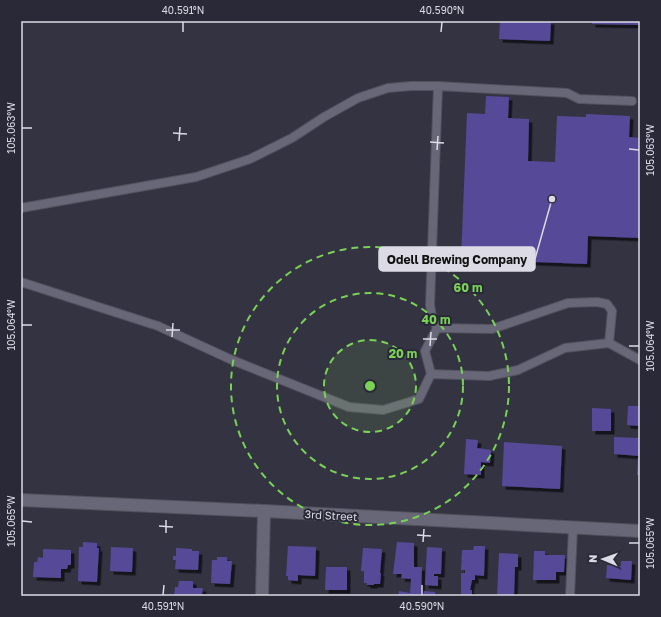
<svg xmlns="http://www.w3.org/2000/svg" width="661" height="617" viewBox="0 0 661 617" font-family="'Golos Text',sans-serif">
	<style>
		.building { fill: #554998; filter: url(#shadow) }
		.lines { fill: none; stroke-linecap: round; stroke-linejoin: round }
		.lane-casing { stroke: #52515d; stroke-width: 10 }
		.street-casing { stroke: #52515d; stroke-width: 14 }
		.lane { stroke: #686777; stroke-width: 8 }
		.street { stroke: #686777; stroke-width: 12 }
		.ticks { fill: none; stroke: #dcdbe5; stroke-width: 1.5 }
		.ring { fill: none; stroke: #7ad156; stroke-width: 2; stroke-dasharray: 7 5 }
		.labels { text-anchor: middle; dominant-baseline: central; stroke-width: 4; stroke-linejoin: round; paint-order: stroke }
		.street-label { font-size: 11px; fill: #dcdbe5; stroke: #2a2937 }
		.centre { fill: #7ad156; stroke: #2a2937; stroke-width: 2 }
		.ring-label { font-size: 12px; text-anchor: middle; font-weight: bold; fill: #7ad156; stroke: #2a2937; stroke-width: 4; stroke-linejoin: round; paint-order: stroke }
		.leader { fill: none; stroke: #dcdbe5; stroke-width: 1.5 }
		.callout-dot { fill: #dcdbe5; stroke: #2a2937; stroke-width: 1.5 }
		.callout { fill: #dcdbe5; stroke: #dcdbe5; stroke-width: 1.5 }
		.callout-label { font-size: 12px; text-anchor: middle; font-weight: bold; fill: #111 }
		.neatline { fill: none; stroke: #dcdbe5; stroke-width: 1.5 }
		.ticks-label { font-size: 10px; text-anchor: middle; fill: #dcdbe5 }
	</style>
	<defs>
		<filter id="shadow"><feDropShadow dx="3.5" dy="3.5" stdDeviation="0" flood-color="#0009"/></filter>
	</defs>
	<rect width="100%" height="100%" fill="#343342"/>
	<path class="building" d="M500,21H551L550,41L499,39Z
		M592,21H640V25L592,24Z
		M486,96L509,97L508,118L529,119L528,161L555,162L557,116L586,117V114L630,116L629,137L640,138V238L588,236L587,264L461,259L467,113L485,114Z
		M628,406H640V426L627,425Z
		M592,408L611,409V431H592Z
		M614,437L640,438V456L614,454Z
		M466,439L478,440L477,448L491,450L490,463L481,462V475L464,474Z
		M504,442L562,446L560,489L502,486Z
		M638,457L640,458V475H637Z
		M83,542L97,543V548H99L97,582L78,581L79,547H83Z
		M397,542L414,543V567H422L421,596H398L399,591L410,593L411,579L401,578L402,574H393Z
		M288,546L316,547L315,576L298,575V581L288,580V576H286Z
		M474,546H485L484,576L475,575V580H472L470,590H472V596H461V573H465V570H461L462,550H473Z
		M111,547L133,548L132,572L110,571Z
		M427,547L442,548L441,574H434V576H438V586L425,585Z
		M176,548L192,549V551H199L198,570L175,569L176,560H173V556H176Z
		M363,548L382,549L380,573H381L380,584H374V585H367V583H364V571H361Z
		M43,549L71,550V565H68L67,569H61V578L33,577L34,562H37L38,557L43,558Z
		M534,551H545V555H565L564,572H556V580H533Z
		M499,553L518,554V567H515L514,596H497Z
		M217,557H227V561H232L230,584L211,583L212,560H217Z
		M621,561H632L631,580L606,578L607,565L621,566Z
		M326,567H347V590H325Z
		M179,581H193V588H203L202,594H204V596H174L175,587H178Z
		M424,591L435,592V596H423Z"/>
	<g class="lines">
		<g class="lane-casing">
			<path id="lane" d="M21,208L196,177L250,159L292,138L324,117L358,98L388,88L411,86H438L567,93L579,99L632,101
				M21,282L158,326L232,360L349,407L383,410L419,399L431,374
				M437,328L432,317L430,305L438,86
				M609,343L612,311L607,304L597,302L568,303L492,329L437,328L425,351L431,374L489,376L518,370L565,348L609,343L640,360
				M570,596L573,528"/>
		</g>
		<g class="street-casing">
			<path id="street" d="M21,500L264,511L640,531
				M262,596L264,511"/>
		</g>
		<use href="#lane" class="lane"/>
		<use href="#street" class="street"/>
	</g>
	<path class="ticks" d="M183,32V22M441,32L442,22M22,128H32M173,133L187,134M179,141L180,127M430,142L444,143M629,149L639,150M437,150L438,136M22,325H32M166,330H180M172,337L173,323M423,339H437M430,346L431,332M629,346H639M22,521L32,522M159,526L173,527M166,533V520M417,535L431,536M423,542L424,529M629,543H639M163,595L164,585M422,595V585"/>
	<circle cx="370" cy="386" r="46" fill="#7ad156" fill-opacity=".12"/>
	<g class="ring">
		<circle cx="370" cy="386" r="46"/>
		<circle cx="370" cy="386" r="93"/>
		<circle cx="370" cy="386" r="139"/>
	</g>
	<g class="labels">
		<g class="street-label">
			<text transform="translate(331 515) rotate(3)">3rd Street</text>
		</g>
	</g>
	<circle cx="370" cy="386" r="6" class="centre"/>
	<g class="ring-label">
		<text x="468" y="292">60 m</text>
		<text x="436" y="324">40 m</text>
		<text x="403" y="358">20 m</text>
	</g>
	<path class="leader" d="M552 199L535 259"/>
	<circle class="callout-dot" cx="552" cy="199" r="4"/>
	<rect class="callout" x="379" y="247" width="156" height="24" rx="4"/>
	<g class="callout-label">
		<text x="457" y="264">Odell Brewing Company</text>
	</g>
	<rect width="661" height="617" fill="none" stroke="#2a2937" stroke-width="44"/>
	<g transform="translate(603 559) rotate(272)" stroke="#2a2937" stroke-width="3" paint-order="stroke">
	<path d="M0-3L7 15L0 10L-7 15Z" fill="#dcdbe5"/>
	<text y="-6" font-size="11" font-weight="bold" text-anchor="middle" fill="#dcdbe5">N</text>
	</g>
	<rect x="22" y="22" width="617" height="573" class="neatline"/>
	<g class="ticks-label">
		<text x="183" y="14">40.591°N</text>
		<text x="442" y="14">40.590°N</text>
		<text transform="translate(11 128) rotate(-90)" y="4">105.063°W</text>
		<text transform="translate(650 150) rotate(-90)" y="4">105.063°W</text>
		<text transform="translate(11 325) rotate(-90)" y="4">105.064°W</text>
		<text transform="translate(650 346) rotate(-90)" y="4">105.064°W</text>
		<text transform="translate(11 521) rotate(-90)" y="4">105.065°W</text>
		<text transform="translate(650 543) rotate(-90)" y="4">105.065°W</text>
		<text x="163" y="610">40.591°N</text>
		<text x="422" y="610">40.590°N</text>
	</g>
</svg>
